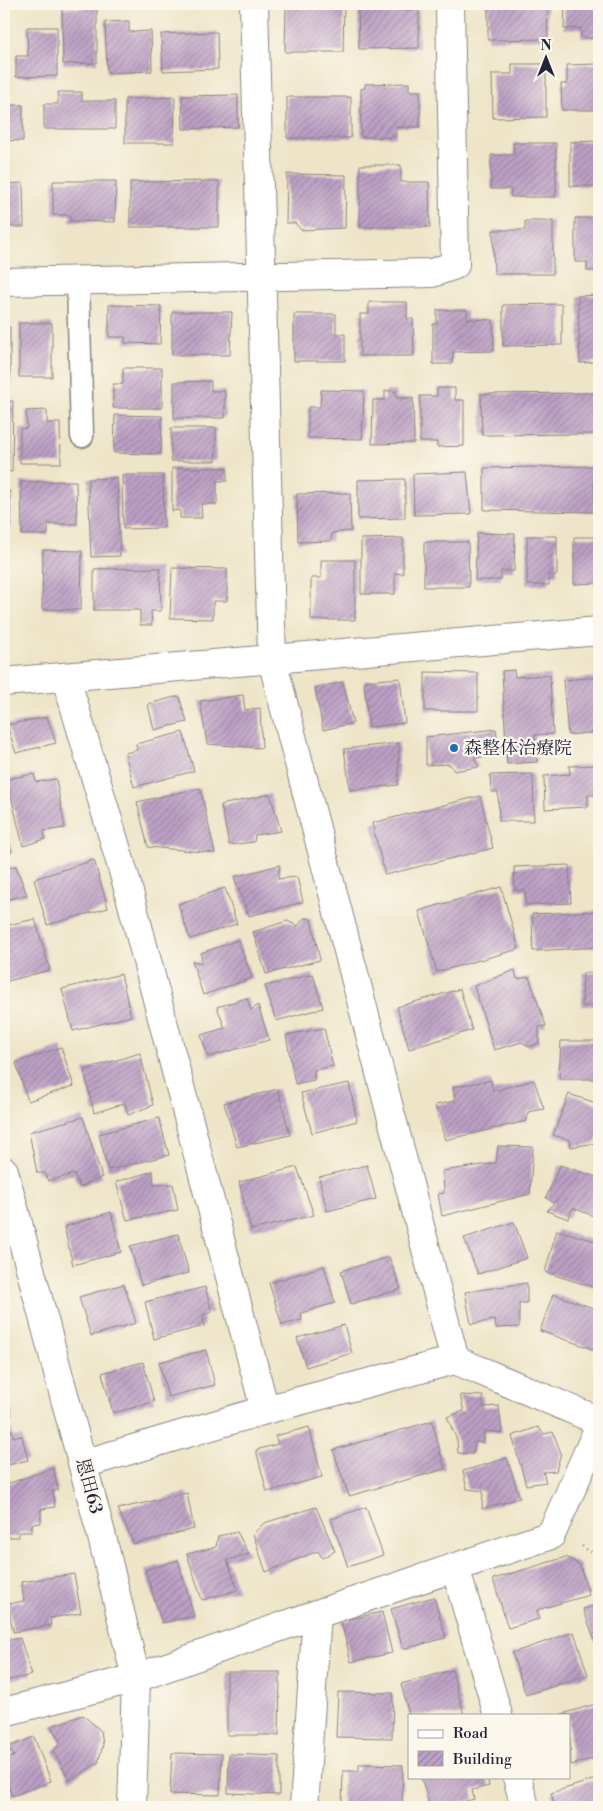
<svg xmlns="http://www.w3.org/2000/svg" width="603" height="1811" viewBox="0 0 603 1811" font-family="'Libre Bodoni','Noto Serif JP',serif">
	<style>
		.building { fill: url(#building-hatch) }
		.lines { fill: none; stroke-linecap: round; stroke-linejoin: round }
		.lane-casing { stroke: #888482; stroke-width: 25 }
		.street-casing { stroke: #888482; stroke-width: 30 }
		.secondary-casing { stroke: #888482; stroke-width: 30 }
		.path { stroke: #888482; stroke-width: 3; stroke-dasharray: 1 4; stroke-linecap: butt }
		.lane { stroke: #fff; stroke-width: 22 }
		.street { stroke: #fff; stroke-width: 28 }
		.secondary { stroke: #fff; stroke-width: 28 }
		.poi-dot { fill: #1f6fb2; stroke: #fbf7ec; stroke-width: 2 }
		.labels { text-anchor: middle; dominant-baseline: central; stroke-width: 4.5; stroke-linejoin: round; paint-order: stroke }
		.poi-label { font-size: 18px; fill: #22223b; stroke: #fbf7ec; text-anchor: start }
		.street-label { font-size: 18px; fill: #22223b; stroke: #fbf7ec }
	</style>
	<defs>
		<pattern id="building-hatch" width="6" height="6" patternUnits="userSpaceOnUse" patternTransform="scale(1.25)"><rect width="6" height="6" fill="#bda0c5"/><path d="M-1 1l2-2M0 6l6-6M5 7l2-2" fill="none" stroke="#9982a1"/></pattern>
	</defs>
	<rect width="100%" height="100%" fill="#fbf7ec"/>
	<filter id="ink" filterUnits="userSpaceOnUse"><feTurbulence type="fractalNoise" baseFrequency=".02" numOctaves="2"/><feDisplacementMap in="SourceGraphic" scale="10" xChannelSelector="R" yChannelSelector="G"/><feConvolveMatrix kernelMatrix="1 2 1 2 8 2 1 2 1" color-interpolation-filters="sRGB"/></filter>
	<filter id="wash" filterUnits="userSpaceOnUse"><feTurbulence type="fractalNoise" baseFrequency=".0096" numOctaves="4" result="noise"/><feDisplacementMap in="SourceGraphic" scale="20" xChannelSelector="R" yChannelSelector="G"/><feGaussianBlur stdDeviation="1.12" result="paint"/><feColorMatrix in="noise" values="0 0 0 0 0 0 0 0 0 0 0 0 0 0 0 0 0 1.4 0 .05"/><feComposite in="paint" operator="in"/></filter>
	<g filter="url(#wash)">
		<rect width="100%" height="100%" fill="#eee5c8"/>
		<g id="blocks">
			<path class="building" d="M309,4H344L343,52H285L286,8H309Z
				M358,4H389V10H419V48L359,49Z
				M488,4H547L548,39L488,40Z
				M565,4H599V38H581V28L564,29Z
				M62,8H97V63L63,64Z
				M129,21V32L151,31L152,71L107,73L105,22Z
				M27,27H57V76L16,77V56H28Z
				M217,32L218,69L163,71L161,34Z
				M512,64H546V117L493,118L492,74H512Z
				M599,64V110H562L561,84H567V65Z
				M409,83V91H420V127H396V137H361V89L365,88V84Z
				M58,92H82V101H115V129H44V104H58Z
				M238,95V127L183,129L182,96Z
				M175,97L174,143H125V99Z
				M287,97H351V138H287Z
				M4,105H23V141L4,140Z
				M599,141V186H570V142Z
				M513,143H556V197H511V189H491V155H514Z
				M360,165H401V182H429L430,227H360Z
				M287,174L346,175L345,228L301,230L295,223H286Z
				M53,181H116L115,222L70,221V215H53Z
				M219,181V227H130V182Z
				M23,183L24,227H4V184Z
				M575,218H599V271H587V262H575Z
				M525,221H553V274H494L493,230H525Z
				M599,295V352H597V362L580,363L578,296Z
				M369,302H407V319H413L414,356H360V314H369Z
				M562,304V345L503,346V305Z
				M109,305L161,306L160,344L125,343V337H109Z
				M437,310H467V319L493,320L494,351L453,352L452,364H433V324H437Z
				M172,312H232L230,355H172Z
				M294,314H336V334H345V361H294Z
				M19,323H52V377H19Z
				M4,327H10V383H4Z
				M123,368H162V408H113V384H123Z
				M211,381V391H225V418H174V382Z
				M437,388H455V400H464V446L437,447V442H420V396H437Z
				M321,390L364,391L362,439L308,438V407H320Z
				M385,391H396V398H413L414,443L372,444L373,400H385Z
				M595,393V434L482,435L481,394Z
				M4,401H13L12,472L4,471Z
				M47,410V423H60L61,463H20V429L27,428L26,411Z
				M115,415L162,416L161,454L114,453Z
				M171,428H216V461H171Z
				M594,466V512L484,510V468Z
				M172,468H227V481H217V504H201L202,518H180V510L172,511Z
				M467,472L471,514L414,515L413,474Z
				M122,475H163L164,528L123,529Z
				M117,478L120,556L91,557L88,479Z
				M405,479V518L358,519V480Z
				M76,481L77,524H48V535H22L21,482Z
				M4,491H10V529H4Z
				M350,493L351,531L332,533L331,541L298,542L297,494Z
				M477,533L515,534L514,571H501V580H475Z
				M527,536H557V575H549V585H527Z
				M574,537H599V583L574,584Z
				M403,538V574L395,573V594H361V539Z
				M424,542H468L469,587H424Z
				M43,550L82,551L81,610L42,609Z
				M321,560H355V620H311V578H321Z
				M160,568L161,611H151L152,625H140V610H94V569Z
				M172,568L227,569V601H213V619L170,618Z
				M514,670L515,677L550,675L553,734L535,735L537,762L507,764L502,671Z
				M425,672L478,673V711H425Z
				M599,677V732L568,735L563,680Z
				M400,678L405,723L369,727L364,681Z
				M343,682L353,723L323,730L315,688Z
				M243,695L245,710L260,708L262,748L207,744L200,701Z
				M179,696L187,722L154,730L148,704Z
				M47,717L56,743L16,753L7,725Z
				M496,729L500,754L474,758L479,767L454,771L450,764L426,765V737Z
				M183,732L194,771L134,787L125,753L137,750L136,744Z
				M399,743L398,785L350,790L344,749Z
				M599,765V787H595V795H588V807L545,809L544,776L570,774L569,766Z
				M34,774L36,782L56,779L65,828L44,831L45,839L23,846L7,779Z
				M533,774L534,821H499L498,792H491L490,775Z
				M200,788L215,853L148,847L137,802Z
				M4,791L10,811L4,813Z
				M270,794L281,831L255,835L254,842L229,845L221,805Z
				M480,796L493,848L385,875L372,823Z
				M4,825L12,852L4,854Z
				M94,860L108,908L47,925L34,879Z
				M280,865L278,879L297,877L303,902L249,916L234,877Z
				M569,865L571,903L526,905L525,890H515L514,867Z
				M16,866L27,895L4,900V869Z
				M501,887L519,949L437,972L419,911Z
				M225,888L237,924L190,939L178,904Z
				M599,911V947L533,951L532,914Z
				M304,918L311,919L320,960L266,974L253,932L287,921L298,926Z
				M35,919L50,970L4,982V926Z
				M238,940L252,978L203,995L192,961L202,963L201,953Z
				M515,970L517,979L529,977L546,1026L539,1027V1043L529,1047L522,1042L494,1050L474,986Z
				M583,973H599V1006H582Z
				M121,974L131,1016L73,1031L62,989Z
				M313,974L323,1008L276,1021L265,986Z
				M460,989L472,1030L409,1049L397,1007Z
				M247,998L251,1010L258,1005L269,1040L208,1057L201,1035L225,1028L217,1007Z
				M324,1028L333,1066L314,1070V1080L295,1084L286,1035Z
				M561,1041H599V1079H559Z
				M61,1047L74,1086L28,1101L16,1063Z
				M140,1053L153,1105L128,1115L125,1103L94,1113L84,1070Z
				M491,1080L493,1091L534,1080L544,1109L528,1112L527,1121L445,1140L435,1105L455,1101L453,1087Z
				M349,1083L357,1121L312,1133L301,1093Z
				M278,1089L290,1135L237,1147L224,1103Z
				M569,1094L599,1104V1133L596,1143L571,1147L570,1140L553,1135Z
				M83,1117L102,1177L80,1187L74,1174L48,1181L45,1173H37L29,1132Z
				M159,1118L169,1155L108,1170L99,1134Z
				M498,1146L533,1147L530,1194L442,1216L438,1194L444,1193L443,1171L496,1163Z
				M367,1165L376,1199L327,1211L319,1177Z
				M560,1165L599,1178V1218L573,1208L568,1219L547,1211L554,1203L546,1198Z
				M297,1167L314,1215L251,1230L239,1182Z
				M153,1171L154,1185L173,1184L178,1210L127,1220L116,1182Z
				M111,1212L121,1252L73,1265L64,1227Z
				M514,1222L527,1258L478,1274L464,1238Z
				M557,1230L599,1242V1278L596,1288L545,1272Z
				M178,1234L189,1273L141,1285L130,1246Z
				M389,1257L401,1289L351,1304L341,1271Z
				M324,1266L335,1303L301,1313L302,1320L282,1325L269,1283Z
				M527,1283V1303H519V1327L496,1328L495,1320L471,1324L465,1292Z
				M124,1284L136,1323L91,1336L79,1297Z
				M205,1287L212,1312L203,1315L204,1326L154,1339L145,1302Z
				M553,1294L599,1310V1351L540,1331Z
				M344,1325L352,1353L306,1367L297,1338Z
				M206,1350L215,1385L168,1397L159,1362Z
				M143,1362L154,1402L113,1413L102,1373Z
				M4,1383L12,1415L4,1417Z
				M460,1395L483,1396V1407L499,1406L502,1433L484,1431V1443L475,1442L473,1454L458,1453L457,1440L447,1417L464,1411Z
				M432,1421L445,1469L349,1496L333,1450Z
				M309,1427L322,1477L267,1492L256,1450L278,1444L275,1436Z
				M538,1427L544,1434L553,1432L561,1453L556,1471L543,1472L546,1482L526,1485L512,1436Z
				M12,1430L13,1437L22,1436L28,1460L4,1466V1432Z
				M507,1458L520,1498L482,1509L483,1491L467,1489L463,1471Z
				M53,1468L58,1490L53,1491L55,1507L41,1509V1523L32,1524V1532H19V1537H4V1485Z
				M187,1493L194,1529L134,1544L118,1509Z
				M316,1507L335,1551L322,1558L318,1551L266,1572L253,1534L264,1523Z
				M366,1507L383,1555L348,1567L331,1519Z
				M237,1532L249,1554L227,1560L238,1590L202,1600L187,1554L216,1547L218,1536Z
				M566,1557L580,1565L589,1595L537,1610L539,1619L508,1628L493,1579Z
				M178,1560L194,1616L162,1623L145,1570Z
				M74,1574L81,1613L50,1618L51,1625L13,1632L8,1604L24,1601L21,1582Z
				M434,1597L446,1638L403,1649L391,1609Z
				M599,1605V1651L583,1609Z
				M382,1612L392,1653L351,1662L341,1621Z
				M574,1632L588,1675L526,1695L512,1653Z
				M20,1638L32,1675L4,1681V1641Z
				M452,1670L464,1715H409L401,1684Z
				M227,1672H280L279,1735H227Z
				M338,1692L393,1693L392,1738L336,1737Z
				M599,1703V1757L571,1765L569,1715L562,1714Z
				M83,1715L101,1731L103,1745L98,1763L70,1780L53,1751L61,1743L51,1726Z
				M34,1737L51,1781L12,1796L4,1773V1760L14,1756L8,1747Z
				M172,1753L222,1754L220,1795L170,1794Z
				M229,1754L279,1756V1795L228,1793Z
				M359,1764L403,1765L402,1807H357V1804H342L343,1771H359Z
				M421,1777H487L489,1786L472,1790L474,1799L444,1807H430Z
				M599,1778V1807H555L551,1793Z
				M4,1793L8,1803L9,1807H4Z"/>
		</g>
	</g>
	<g filter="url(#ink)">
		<use href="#blocks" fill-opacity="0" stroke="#888482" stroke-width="1"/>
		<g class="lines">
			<g class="lane-casing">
				<path id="lane" d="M78,281L82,436"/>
			</g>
			<g class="street-casing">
				<path id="street" d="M254,4L272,660L455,1360
					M4,282L432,273L455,265L450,4
					M66,678L126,881L265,1410
					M4,682L599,631
					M83,1464L265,1410L455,1360L599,1421
					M455,1567L498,1715
					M4,1712L136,1678L317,1614L551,1535L599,1427
					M517,1777L525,1807
					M304,1807L317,1614"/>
			</g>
			<g class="secondary-casing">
				<path id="secondary" d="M4,1171L102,1537L136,1678L132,1807"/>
			</g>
			<path class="path" d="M582,1546L599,1558"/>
			<use href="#lane" class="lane"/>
			<use href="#street" class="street"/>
			<use href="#secondary" class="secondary"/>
		</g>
	</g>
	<circle class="poi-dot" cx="454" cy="748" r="5"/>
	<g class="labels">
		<g class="poi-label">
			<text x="464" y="748">森整体治療院</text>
		</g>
		<g class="street-label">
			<text transform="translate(89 1486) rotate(75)">恩田63</text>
		</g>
	</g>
	<rect width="603" height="1811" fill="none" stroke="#fbf7ec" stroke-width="20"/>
	<rect x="408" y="1714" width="162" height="65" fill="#fbf7ec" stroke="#a4a2a5"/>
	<rect x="418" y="1730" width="25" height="8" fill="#ffffff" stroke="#a4a2a5"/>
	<text x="453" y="1738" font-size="15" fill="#22223b">Road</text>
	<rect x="418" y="1751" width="25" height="15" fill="url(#building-hatch)" stroke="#a4a2a5"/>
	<text x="453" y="1764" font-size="15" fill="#22223b">Building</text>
	<g transform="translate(546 58)" stroke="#fbf7ec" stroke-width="4" paint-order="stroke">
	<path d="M0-4L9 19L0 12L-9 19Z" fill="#22223b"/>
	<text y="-8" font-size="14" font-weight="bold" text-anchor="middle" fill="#22223b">N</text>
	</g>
</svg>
